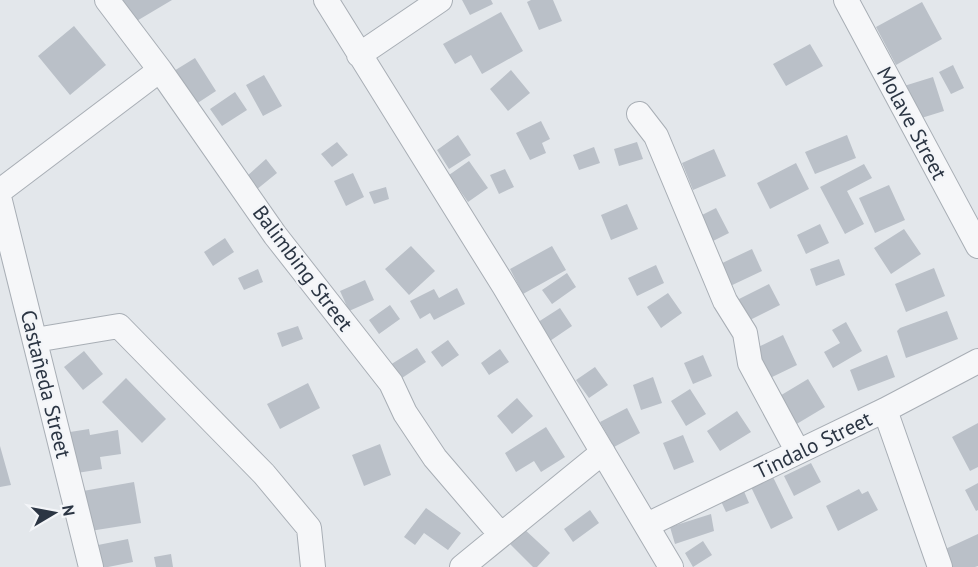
<svg xmlns="http://www.w3.org/2000/svg" width="978" height="567" viewBox="0 0 978 567" font-family="'PT Sans',sans-serif">
	<style>
		.building { fill: #bac0c8 }
		.lines { fill: none; stroke-linecap: round; stroke-linejoin: round }
		.street-casing { stroke: #a8aeb5; stroke-width: 26 }
		.street { stroke: #f6f7f9; stroke-width: 24 }
		.labels { text-anchor: middle; dominant-baseline: central; stroke-width: 4.5; stroke-linejoin: round; paint-order: stroke }
		.street-label { font-size: 21px; fill: #2b3543; stroke: #f3f5f8 }
	</style>
	<rect width="100%" height="100%" fill="#e3e7eb"/>
	<path class="building" d="M121,0H172L135,22Z
		M462,0H491L493,4L470,15Z
		M531,0H553L562,21L539,30L527,2Z
		M922,2L942,39L896,65L876,27Z
		M501,12L523,51L482,74L471,55L455,64L443,44Z
		M74,26L106,65L70,95L38,56Z
		M810,44L823,66L786,86L773,64Z
		M195,58L216,91L190,108L169,74Z
		M953,65L964,88L951,94L939,72Z
		M511,70L530,93L508,111L490,89Z
		M264,75L282,106L263,116L246,85Z
		M933,77L944,111L915,120L904,86Z
		M235,92L247,110L222,126L210,109Z
		M541,121L550,139L542,143L546,153L530,160L516,133Z
		M458,135L471,155L449,169L437,150Z
		M847,135L856,158L815,174L805,152Z
		M337,142L348,155L332,167L321,154Z
		M637,142L643,159L619,166L614,149Z
		M594,147L600,163L579,170L573,155Z
		M714,149L726,176L693,190L682,163Z
		M266,159L277,173L256,190L246,177Z
		M469,161L488,188L468,202L449,175Z
		M796,163L809,189L770,209L757,183Z
		M864,164L872,178L847,191L864,224L845,234L820,187Z
		M505,169L514,187L499,194L490,175Z
		M353,173L364,197L346,206L334,181Z
		M889,185L905,220L875,233L859,198Z
		M386,187L389,199L374,204L369,192Z
		M627,204L638,229L611,240L601,215Z
		M716,208L729,233L705,245L692,220Z
		M820,224L829,243L806,254L797,235Z
		M904,229L921,254L891,274L874,248Z
		M225,238L234,252L213,266L204,252Z
		M411,246L435,271L409,295L385,269Z
		M552,246L566,270L523,294L510,269Z
		M752,249L762,271L726,288L716,266Z
		M839,259L845,275L816,286L810,269Z
		M656,265L664,283L637,296L628,278Z
		M934,268L945,296L906,312L895,284Z
		M258,269L263,282L244,290L238,278Z
		M567,273L576,287L552,304L542,290Z
		M365,280L374,300L349,311L340,291Z
		M769,284L780,305L748,321L737,300Z
		M457,288L465,304L434,320L430,313L420,319L410,301L434,289L439,298Z
		M668,293L682,313L661,328L647,307Z
		M390,305L400,319L379,334L369,320Z
		M560,308L572,326L547,343L535,324Z
		M947,311L958,339L906,358L897,331L900,328Z
		M846,322L862,351L833,368L824,352L840,343L832,330Z
		M298,326L303,339L282,347L277,333Z
		M783,335L797,365L768,379L754,349Z
		M448,340L459,355L442,367L431,352Z
		M417,348L426,362L399,380L390,365Z
		M500,349L509,362L489,375L481,363Z
		M84,351L103,374L83,390L64,367Z
		M703,355L712,376L693,384L684,363Z
		M887,355L895,377L858,391L850,370Z
		M595,367L608,385L589,398L576,380Z
		M653,377L662,403L641,410L633,385Z
		M126,378L166,419L142,443L102,402Z
		M808,379L825,407L795,425L778,397Z
		M308,383L320,408L280,429L267,404Z
		M690,389L706,414L686,426L671,401Z
		M517,398L533,416L512,434L497,416Z
		M627,408L640,433L614,447L600,422Z
		M737,411L751,432L720,451L707,431Z
		M978,423V467L970,471L952,437Z
		M546,427L565,457L541,472L534,461L516,472L505,453Z
		M89,429L90,435L118,430L121,454L100,457L102,469L77,473L70,432Z
		M683,435L694,462L674,470L663,443Z
		M380,444L391,475L364,486L352,455Z
		M0,446L11,485L0,487Z
		M811,463L821,482L794,496L784,476Z
		M773,477L793,518L771,529L751,487Z
		M134,482L141,523L90,531L83,491Z
		M978,483V510L976,511L965,490Z
		M743,489L749,503L726,512L720,499Z
		M859,489L862,494L868,491L878,510L838,531L826,506Z
		M426,508L461,533L448,550L424,533L415,545L404,537Z
		M590,510L599,523L573,542L564,529Z
		M711,514L714,531L675,544L670,527Z
		M523,528L550,553L537,567H533L509,543Z
		M978,534V566L975,567H948L941,551Z
		M128,539L133,562L108,567H97L93,546Z
		M703,541L712,555L693,567L685,553Z
		M171,554L173,567H156L154,557Z"/>
	<g class="lines">
		<g class="street-casing">
			<path id="street" d="M107,0L160,70L275,235L391,383L405,413L435,458L501,535
				M326,0L504,286L671,567
				M846,0L978,246
				M359,55L440,0
				M639,114L656,136L725,301L745,333L750,363L798,452
				M0,191L160,70
				M0,201L91,567
				M35,340L119,326L264,474L309,528L313,567
				M885,410L940,567
				M647,525L885,410L978,361
				M462,567L603,452"/>
		</g>
		<use href="#street" class="street"/>
	</g>
	<g class="labels">
		<g class="street-label">
			<text transform="translate(912 123) rotate(62)">Molave Street</text>
			<text transform="translate(303 268) rotate(53)">Balimbing Street</text>
			<text transform="translate(46 384) rotate(76)">Castañeda Street</text>
			<text transform="translate(813 445) rotate(-26)">Tindalo Street</text>
		</g>
	</g>
	<g transform="translate(54 513) rotate(80)" stroke="#f3f5f8" stroke-width="4.5" paint-order="stroke">
	<path d="M0-4.5L10 22L0 15L-10 22Z" fill="#2b3543"/>
	<text y="-9" font-size="16" font-weight="bold" text-anchor="middle" fill="#2b3543">N</text>
	</g>
</svg>
